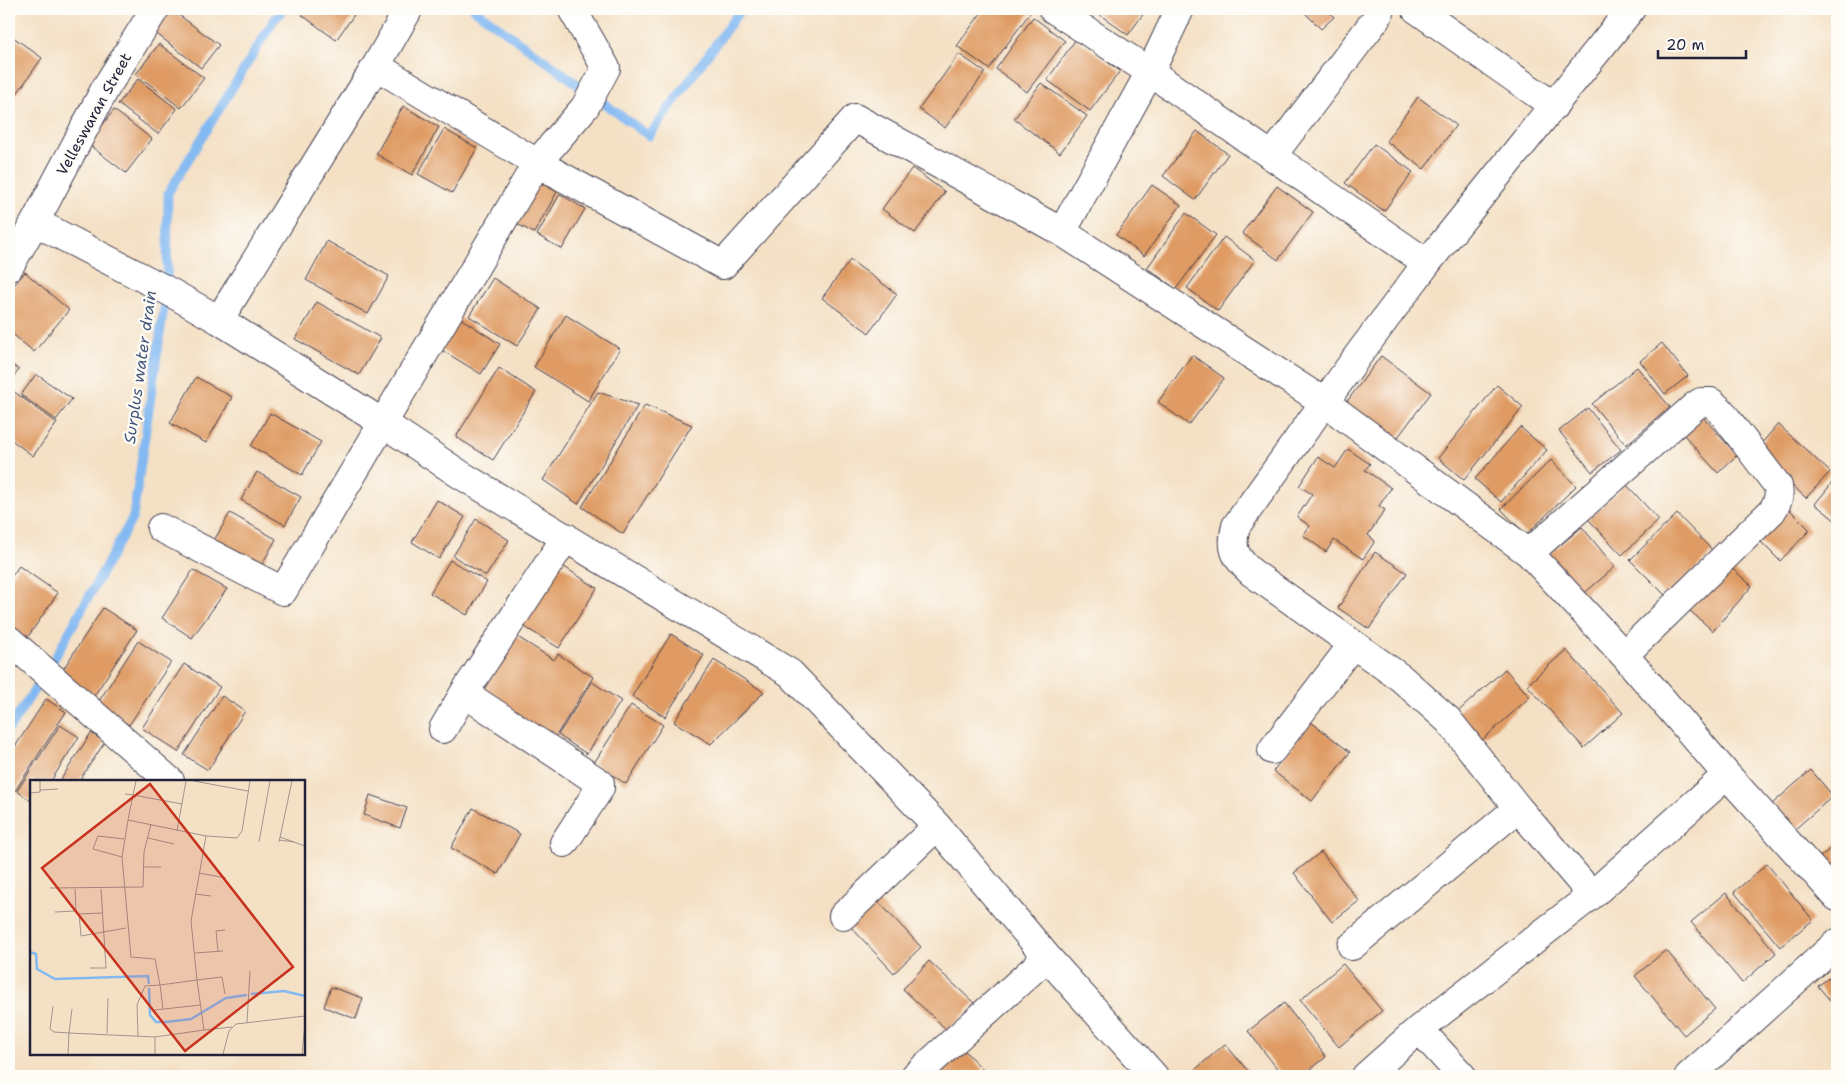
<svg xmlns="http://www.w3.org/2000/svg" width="1846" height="1085" viewBox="0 0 1846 1085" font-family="'Shantell Sans',sans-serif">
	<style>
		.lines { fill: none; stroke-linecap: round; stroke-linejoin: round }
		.stream { stroke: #83b9f2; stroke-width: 9 }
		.building { fill: #df9b64 }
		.minor-casing { stroke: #423e50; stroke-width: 30 }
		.minor { stroke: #fff; stroke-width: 28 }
		.labels { text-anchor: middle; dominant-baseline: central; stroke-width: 4.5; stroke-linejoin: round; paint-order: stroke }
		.street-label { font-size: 15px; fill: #22223b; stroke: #fdfcf7 }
		.water-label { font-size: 16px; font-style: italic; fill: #44577b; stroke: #fdfcf7 }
		.inset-river { fill: none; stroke: #83b9f2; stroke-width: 2.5 }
		.inset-road { fill: none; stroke: #a0948d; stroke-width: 1 }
		.view { fill: #c8321e; fill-opacity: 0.15; stroke: #c8321e; stroke-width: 2.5 }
		.inset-edge { fill: none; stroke: #22223b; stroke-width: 2.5 }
	</style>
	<rect width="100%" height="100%" fill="#fdfcf7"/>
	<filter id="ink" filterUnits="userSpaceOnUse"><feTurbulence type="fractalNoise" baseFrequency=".02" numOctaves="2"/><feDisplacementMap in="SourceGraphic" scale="10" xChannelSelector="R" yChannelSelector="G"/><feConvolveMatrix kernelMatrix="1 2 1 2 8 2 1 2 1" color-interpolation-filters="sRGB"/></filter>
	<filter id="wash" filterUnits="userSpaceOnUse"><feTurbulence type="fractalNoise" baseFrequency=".0096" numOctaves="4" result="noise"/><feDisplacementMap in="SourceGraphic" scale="20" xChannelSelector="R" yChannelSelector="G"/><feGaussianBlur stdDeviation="1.12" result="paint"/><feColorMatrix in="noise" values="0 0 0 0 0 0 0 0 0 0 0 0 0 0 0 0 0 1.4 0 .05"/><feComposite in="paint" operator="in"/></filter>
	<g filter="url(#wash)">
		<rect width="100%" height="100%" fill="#f4e0c4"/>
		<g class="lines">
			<path class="stream" d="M474,9L649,136L741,9
				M9,729L53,661L133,517L167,288L168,193L274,20L284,9"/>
		</g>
		<g id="blocks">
			<path class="building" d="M171,9L219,45L201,68L153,31Z
				M307,9H346L354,15L336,40L302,15Z
				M984,9H1030L1032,10L989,69L957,46Z
				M1092,9H1147L1128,35Z
				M1301,9H1327L1334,17L1321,29Z
				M1033,17L1065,41L1027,92L996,69Z
				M9,34L42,58L9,105Z
				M1076,39L1120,71L1090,111L1047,80Z
				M159,44L204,78L181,108L136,74Z
				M959,54L985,72L945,128L919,109Z
				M138,79L177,109L158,134L118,104Z
				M1041,83L1087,116L1060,153L1014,119Z
				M1418,97L1456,125L1424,169L1386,141Z
				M403,106L439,127L412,175L376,154Z
				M114,110L152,139L126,173L88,144Z
				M444,129L477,148L452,193L418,174Z
				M1197,131L1228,154L1195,200L1163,176Z
				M1374,144L1413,172L1384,211L1345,183Z
				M912,168L945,192L915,233L882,209Z
				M530,177L557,192L534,233L506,218Z
				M1152,185L1181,205L1144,256L1116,235Z
				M1277,186L1313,212L1278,260L1242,233Z
				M560,194L585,209L562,249L537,235Z
				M1186,213L1216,235L1176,289L1147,268Z
				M1224,237L1255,260L1218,311L1187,288Z
				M327,241L389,276L368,314L306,280Z
				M850,260L897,294L869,333L822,298Z
				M25,272L69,310L34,352L9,331V291Z
				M493,278L541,309L517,346L469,316Z
				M317,302L381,338L359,375L295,339Z
				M566,315L620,349L588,401L534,367Z
				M460,318L500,344L481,374L440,349Z
				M1662,343L1688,376L1665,394L1640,361Z
				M1192,355L1224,378L1189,425L1158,402Z
				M1381,356L1431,393L1395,441L1345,404Z
				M9,362L19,370L9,382Z
				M1637,367L1670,407L1626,445L1592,404Z
				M499,368L536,392L493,460L456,437Z
				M36,374L72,399L56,420L21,395Z
				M196,377L232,397L206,443L170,423Z
				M1497,385L1523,407L1464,480L1438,458Z
				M9,388L57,423L33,456L9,438Z
				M598,392L638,405L578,504L543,480Z
				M645,405L692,425L623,534L582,507Z
				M1588,408L1621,450L1592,472L1559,431Z
				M270,413L321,442L302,475L251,446Z
				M1702,416L1737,455L1718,473L1683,434Z
				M1778,424L1830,472L1806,498L1755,451Z
				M1520,427L1547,450L1501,502L1475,479Z
				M1348,449L1370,464L1365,470L1391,488L1379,506L1385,510L1368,535L1375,541L1363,559L1334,540L1326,552L1303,535L1310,526L1297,517L1312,494L1299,486L1318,457L1335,468Z
				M1551,460L1576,486L1526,535L1501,509Z
				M257,472L301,497L285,525L241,500Z
				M1837,477V520L1836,521L1815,504Z
				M1626,484L1659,520L1622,555L1588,519Z
				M437,500L465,517L439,559L412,542Z
				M1784,504L1810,530L1780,561L1754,535Z
				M230,513L276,539L256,575L209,549Z
				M1677,514L1713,551L1667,597L1630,560Z
				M476,519L509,540L486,576L453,556Z
				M1582,527L1615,567L1580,597L1547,556Z
				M1375,552L1407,573L1369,629L1338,608Z
				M450,560L487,582L467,615L430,593Z
				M558,563L597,588L559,648L520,624Z
				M1727,564L1752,586L1713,631L1688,609Z
				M19,566L58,593L23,644L9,634V580Z
				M193,570L227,589L192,638L162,618Z
				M103,608L137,630L94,696L60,674Z
				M513,634L554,660L558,654L593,677L554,739L475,693Z
				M671,634L704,655L665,717L632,696Z
				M138,641L171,662L129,725L97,704Z
				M1566,650L1623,713L1584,748L1527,685Z
				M714,660L764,692L711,744L674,722Z
				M184,664L220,687L178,752L142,728Z
				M1505,669L1530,697L1478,744L1452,717Z
				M592,682L621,701L587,754L558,735Z
				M222,696L245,711L208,770L184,755Z
				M46,699L66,712L15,791L9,787V756Z
				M631,705L663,725L626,784L594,763Z
				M1311,722L1350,752L1312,801L1273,771Z
				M60,725L79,737L51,781H31V801L17,791Z
				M91,733L105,742L79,781H60Z
				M1811,770L1833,796L1794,830L1772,804Z
				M370,795L407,808L400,828L364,815Z
				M473,808L520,834L498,874L451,848Z
				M1837,843V879L1819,858Z
				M1321,852L1359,901L1332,922L1294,873Z
				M1767,864L1813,920L1780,947L1734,892Z
				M1726,893L1776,953L1742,983L1691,922Z
				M877,900L921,947L894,973L850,926Z
				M1666,950L1715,1009L1684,1035L1635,976Z
				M929,961L974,1003L948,1031L903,989Z
				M1343,964L1382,1011L1339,1047L1300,1000Z
				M1837,971V1009L1818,986Z
				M331,987L363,998L356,1019L324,1007Z
				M1284,1003L1326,1057L1302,1076H1283L1248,1031Z
				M958,1044L989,1076H924Z
				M1225,1044L1249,1072L1243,1076H1192L1190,1074Z"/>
		</g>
	</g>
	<g filter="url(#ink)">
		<use href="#blocks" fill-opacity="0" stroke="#423e50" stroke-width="1"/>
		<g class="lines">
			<g class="minor-casing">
				<path id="minor" d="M1053,9L1150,72L1427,263
					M1416,9L1554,106
					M376,66L537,163L585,107L606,68L572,9
					M1272,156L1376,19L1379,13L1378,9
					M35,222L105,89L155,9
					M1062,232L1150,72L1180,9
					M9,267L35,222L170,292L219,320L383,423L537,163L723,265L855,118L1062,232L1324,402L1529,553L1624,655L1727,775L1592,895L1419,1029L1366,1076
					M219,320L376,66L407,12
					M161,528L283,591L383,423L461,475L790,673L937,826L1047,957L1154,1076
					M1529,553L1695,406L1701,402H1711L1721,411L1778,486C1780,496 1778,502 1772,511L1624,655
					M9,640L170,781
					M464,693L600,783V788L564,843
					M443,729L464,693L566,537
					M1272,750L1353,644
					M1727,775L1837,897
					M1592,895L1518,808L1448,720L1401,678L1251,572C1235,557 1230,549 1236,526L1359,354L1427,263L1631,9
					M843,916L937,826
					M1352,946L1518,808
					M1419,1029L1462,1076
					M915,1076L1047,957
					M1689,1076L1837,943"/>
			</g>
			<use href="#minor" class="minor"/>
		</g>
	</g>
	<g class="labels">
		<g class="street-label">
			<text transform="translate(94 114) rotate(-61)">Velleswaran Street</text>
		</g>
		<g class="water-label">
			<text transform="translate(140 367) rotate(-82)">Surplus water drain</text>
		</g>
	</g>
	<g transform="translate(30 780)">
		<rect width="275" height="275" fill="#f4e0c4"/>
		<path class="inset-river" d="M0,172L6,174L7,189L25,199L118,196L119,204M119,208L120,235L126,242H136L161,239L196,218L217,215M221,214L254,211L275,216"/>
		<path class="inset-road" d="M164,1L218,11M10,10L28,9M0,13L10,12V1M95,14L103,15L106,1M98,40L103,15L152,24M147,51L156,1M176,56L161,141L167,200L192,197L195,214M250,57L275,66M118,58L144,64M249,60L264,62M229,62L240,1M249,62L262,1M92,77L63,69L68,56L94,59M114,87H131M169,93L196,98M20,108L113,107L114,72L121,44M165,114L181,116M25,132L46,131L45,109M72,133L49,134L51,156L96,148M188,171L186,151L195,150M165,173L193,171M60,188H76L71,109M23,226L20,249L24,252L39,253L42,229M125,230L170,225M217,243L220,191M202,247L174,250L167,200L130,205L125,179L101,177L92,77L98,40L176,56L207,58L212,51L220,1M77,253L78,218M108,256L107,225L115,206L130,205L133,229M125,257V274M38,274L39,253L125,257L174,250M193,274L199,251L206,244L275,236M272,274L275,244"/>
		<path class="view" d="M120,4L263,187L155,271L12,88Z"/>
		<rect width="275" height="275" class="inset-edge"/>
	</g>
	<rect width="1846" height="1085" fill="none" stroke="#fdfcf7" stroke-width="30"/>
	<path d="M1658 50v8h88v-8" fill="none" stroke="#22223b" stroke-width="2.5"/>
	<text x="1666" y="50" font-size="15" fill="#22223b" stroke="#fdfcf7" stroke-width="4" paint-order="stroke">20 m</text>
</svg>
